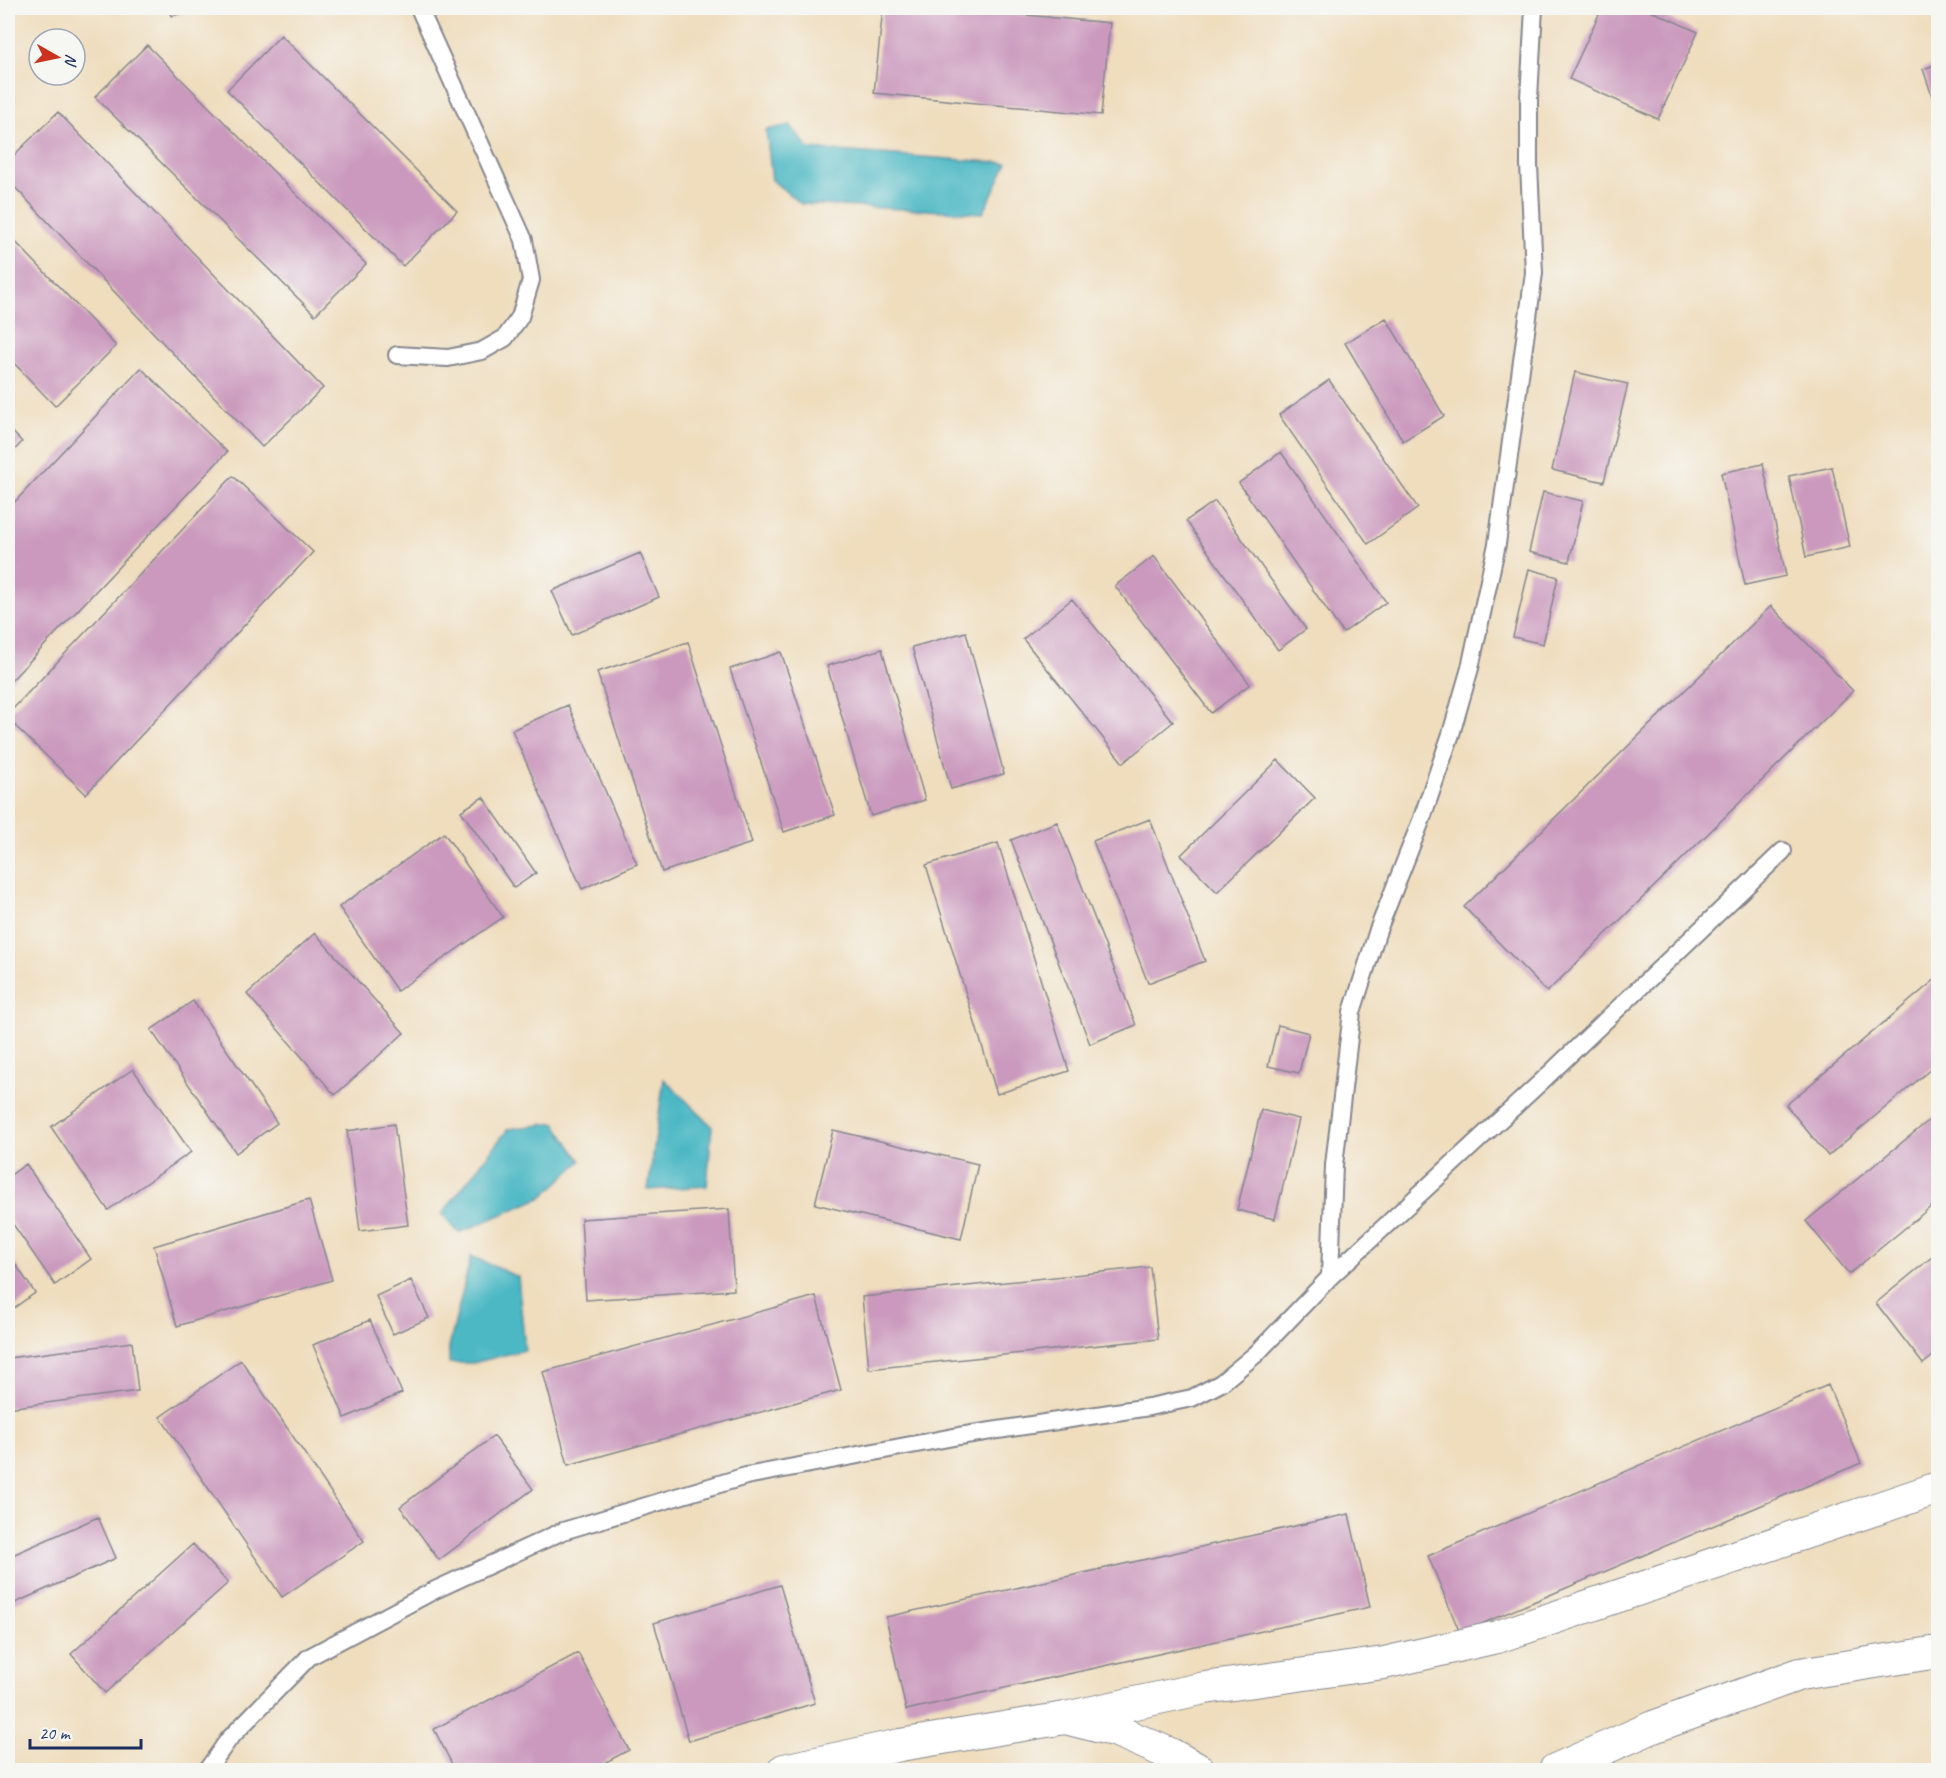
<svg xmlns="http://www.w3.org/2000/svg" width="1946" height="1778" viewBox="0 0 1946 1778" font-family="Caveat,sans-serif">
	<style>
		.water { fill: #4bb8c4; stroke: #337491; stroke-width: 1.5 }
		.building { fill: #ca99bd }
		.lines { fill: none; stroke-linecap: round; stroke-linejoin: round }
		.service-casing { stroke: #85868e; stroke-width: 20 }
		.minor-casing { stroke: #85868e; stroke-width: 34 }
		.service { stroke: #fff; stroke-width: 16 }
		.minor { stroke: #fff; stroke-width: 32 }
	</style>
	<rect width="100%" height="100%" fill="#f6f6f2"/>
	<filter id="ink" filterUnits="userSpaceOnUse"><feTurbulence type="fractalNoise" baseFrequency=".0167" numOctaves="2"/><feDisplacementMap in="SourceGraphic" scale="12" xChannelSelector="R" yChannelSelector="G"/><feConvolveMatrix kernelMatrix="1 2 1 2 8 2 1 2 1" color-interpolation-filters="sRGB"/></filter>
	<filter id="wash" filterUnits="userSpaceOnUse"><feTurbulence type="fractalNoise" baseFrequency=".008" numOctaves="4" result="noise"/><feDisplacementMap in="SourceGraphic" scale="24" xChannelSelector="R" yChannelSelector="G"/><feGaussianBlur stdDeviation="1.35" result="paint"/><feColorMatrix in="noise" values="0 0 0 0 0 0 0 0 0 0 0 0 0 0 0 0 0 1.4 0 .05"/><feComposite in="paint" operator="in"/></filter>
	<g filter="url(#wash)">
		<rect width="100%" height="100%" fill="#efddbd"/>
		<path class="water" d="M790,125L809,149L1007,163L983,213L801,204L772,180L766,130Z
			M664,1079L712,1126L707,1186L648,1190Z
			M555,1123L581,1161L542,1197L459,1233L442,1214L508,1129Z
			M471,1256L518,1277L525,1350L473,1363H449V1347Z"/>
		<g id="blocks">
			<path class="building" d="M169,8H198L172,16Z
				M883,8H952L1110,23L1101,115L874,93Z
				M1602,8H1645L1698,32L1658,119L1569,79Z
				M281,35L457,211L403,266L227,90Z
				M147,45L366,264L315,315L95,97Z
				M1938,64V114L1923,69Z
				M58,112L323,388L262,447L8,180V161Z
				M8,234L116,346L55,406L8,357Z
				M1386,318L1444,416L1403,441L1345,343Z
				M141,368L227,452L8,684V509Z
				M1575,372L1628,384L1604,482L1552,470Z
				M1329,380L1418,508L1368,544L1279,415Z
				M8,427L22,442L8,457Z
				M1281,452L1386,602L1343,633L1239,483Z
				M1763,464L1786,576L1745,585L1721,473Z
				M1832,467L1850,547L1806,557L1789,476Z
				M233,476L313,552L86,794L8,719V714Z
				M1543,492L1583,501L1569,562L1529,552Z
				M1215,501L1306,629L1278,650L1186,521Z
				M640,553L659,597L572,635L552,591Z
				M1154,556L1250,684L1211,713L1115,586Z
				M1529,569L1558,577L1543,644L1513,637Z
				M1072,599L1173,722L1123,763L1023,639Z
				M1771,606L1853,691L1547,992L1464,907Z
				M966,632L1004,774L951,789L912,647Z
				M688,642L752,843L662,872L597,672Z
				M882,649L925,800L871,816L827,666Z
				M781,652L835,815L784,832L730,669Z
				M568,705L637,864L582,889L512,730Z
				M1278,760L1315,798L1217,892L1181,855Z
				M483,797L536,873L514,888L461,811Z
				M1150,819L1205,961L1148,983L1093,841Z
				M1057,822L1136,1025L1090,1044L1011,840Z
				M444,833L503,917L397,991L339,907Z
				M998,843L1069,1071L997,1094L926,865Z
				M315,933L404,1033L335,1095L247,994Z
				M1938,977V1063L1828,1156L1786,1105Z
				M193,1001L277,1123L236,1153L151,1030Z
				M1278,1025L1309,1033L1299,1073L1268,1066Z
				M133,1069L191,1152L108,1210L51,1127Z
				M1261,1110L1299,1119L1275,1219L1237,1210Z
				M1938,1113V1201L1849,1274L1806,1221Z
				M394,1124L408,1225L360,1231L347,1131Z
				M833,1130L978,1164L961,1239L815,1204Z
				M26,1164L91,1259L55,1285L8,1217V1177Z
				M309,1200L332,1280L177,1326L154,1246Z
				M729,1209L734,1290L586,1300L581,1219Z
				M1938,1252V1352L1923,1364L1876,1303Z
				M8,1253L35,1293L8,1312Z
				M1150,1267L1158,1339L869,1369L862,1297Z
				M411,1280L429,1318L393,1334L376,1296Z
				M816,1296L841,1390L568,1465L543,1372Z
				M370,1320L402,1393L345,1418L313,1345Z
				M132,1342L138,1391L8,1408V1358Z
				M241,1360L364,1541L282,1597L160,1417Z
				M1828,1385L1861,1463L1460,1633L1428,1556Z
				M494,1436L533,1489L439,1560L400,1507Z
				M1349,1514L1370,1607L906,1710L886,1617Z
				M98,1517L116,1558L8,1606V1557Z
				M193,1544L228,1583L105,1693L71,1654Z
				M780,1585L815,1703L689,1741L654,1623Z
				M578,1653L629,1750L591,1770H455L434,1729Z"/>
		</g>
	</g>
	<g filter="url(#ink)">
		<use href="#blocks" fill-opacity="0" stroke="#85868e" stroke-width="1.5"/>
		<g class="lines">
			<g class="service-casing">
				<path id="service" d="M397,355L448,358L482,351L505,338L520,317L531,280L524,240L419,8
					M1330,1277L1334,1165L1352,1012L1378,930L1421,821L1451,734L1470,668L1497,544L1534,273L1529,165V98L1534,8
					M207,1770L229,1739L309,1657L435,1590L563,1531L746,1476L959,1436L1149,1407L1192,1398L1221,1383L1256,1354L1330,1277L1542,1081L1783,851"/>
			</g>
			<g class="minor-casing">
				<path id="minor" d="M1065,1718L1205,1688L1384,1663L1497,1637L1938,1488
					M784,1770L900,1745L1065,1718L1117,1731L1170,1754L1199,1770
					M1555,1770L1653,1727L1800,1674L1938,1652"/>
			</g>
			<use href="#service" class="service"/>
			<use href="#minor" class="minor"/>
		</g>
	</g>
	<rect width="1946" height="1778" fill="none" stroke="#f6f6f2" stroke-width="30"/>
	<g transform="translate(57 57) rotate(99)"><circle r="28" fill="#f6f6f2" stroke="#9ea6b7" stroke-width="1.5"/>
	<path d="M0-4.5L10 22L0 15L-10 22Z" fill="#c8321e"/>
	<text y="-9" font-size="16" font-weight="bold" text-anchor="middle" fill="#1b2f5e">N</text>
	</g>
	<path d="M30 1739v9h111v-9" fill="none" stroke="#1b2f5e" stroke-width="3"/>
	<text x="39" y="1739" font-size="18" fill="#1b2f5e" stroke="#f6f6f2" stroke-width="4.5" paint-order="stroke">20 m</text>
</svg>
